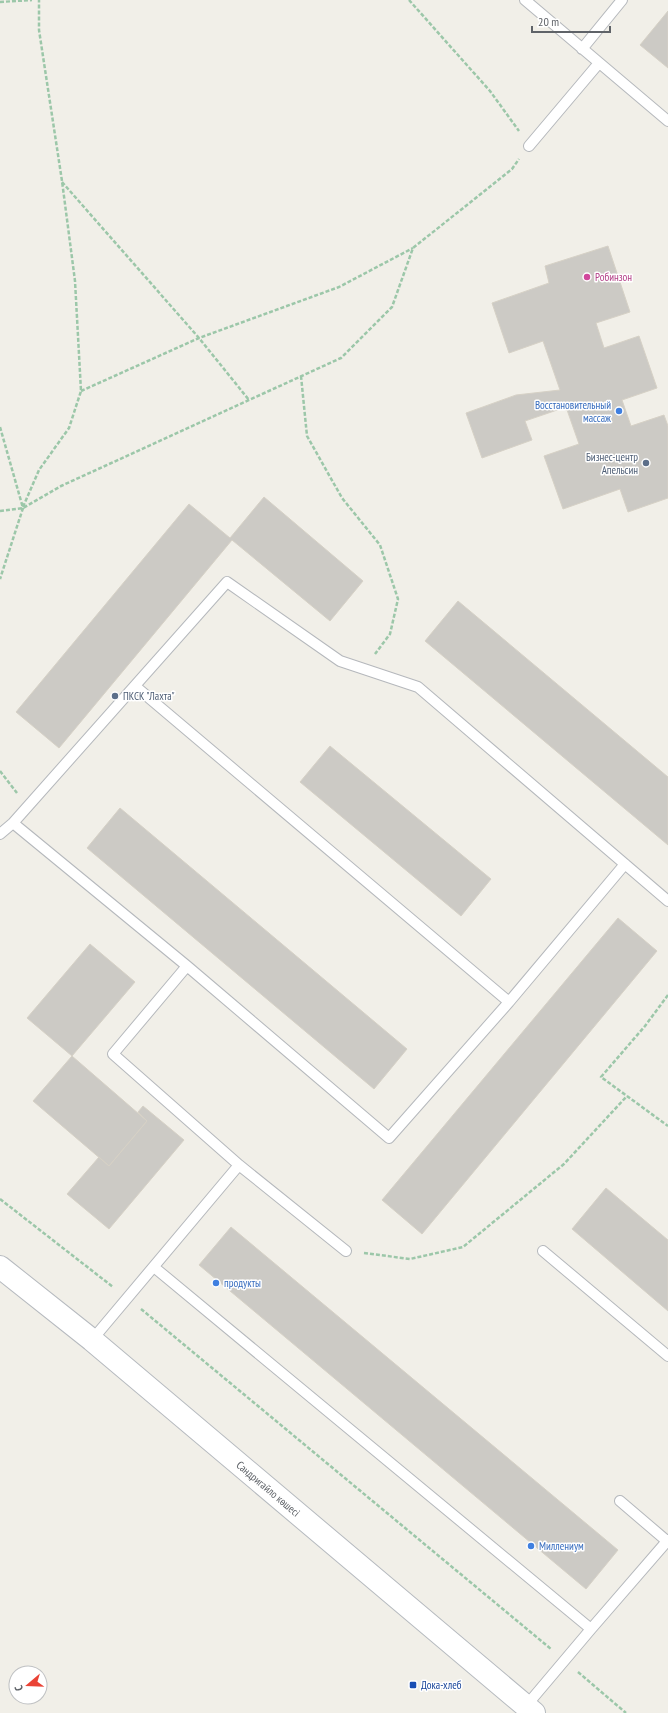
<svg xmlns="http://www.w3.org/2000/svg" width="668" height="1713" viewBox="0 0 668 1713" font-family="'PT Sans Narrow',sans-serif">
	<style>
		.building { fill: #cccac5; stroke: #d6d1c6 }
		.lines { fill: none; stroke-linecap: round; stroke-linejoin: round }
		.lane-casing { stroke: #b5b8bc; stroke-width: 12 }
		.secondary-casing { stroke: #b6babf; stroke-width: 24 }
		.path { stroke: #9cc7a9; stroke-width: 2.5; stroke-dasharray: 4 2; stroke-linecap: butt }
		.lane { stroke: #fff; stroke-width: 10 }
		.secondary { stroke: #fff; stroke-width: 22 }
		.hotel-dot { fill: #d1479c; stroke: #fff; stroke-width: 1.5 }
		.shop-dot { fill: #3f7fe0; stroke: #fff; stroke-width: 1.5 }
		.service-dot { fill: #5c6f8a; stroke: #fff; stroke-width: 1.5 }
		.transit-dot { fill: #1a4fb4; stroke: #fff; stroke-width: 1.5 }
		.labels { text-anchor: middle; dominant-baseline: central; stroke-width: 3; stroke-linejoin: round; paint-order: stroke }
		.hotel-label { font-size: 11px; fill: #b23c85; stroke: #fff; text-anchor: start }
		.shop-label { font-size: 11px; fill: #366cbe; stroke: #fff; text-anchor: start }
		.service-label { font-size: 11px; fill: #4e5e75; stroke: #fff; text-anchor: end }
		.street-label { font-size: 11px; fill: #5f6368; stroke: #fff }
		.transit-label { font-size: 11px; fill: #164399; stroke: #fff; text-anchor: start }
	</style>
	<rect width="100%" height="100%" fill="#f1efe8"/>
	<path class="building" d="M668,11V68L640,45Z
		M608,246L630,312L596,323L604,348L639,336L657,388L622,400L631,426L664,415L668,426V498L628,512L620,489L563,509L544,456L579,444L566,407L525,421L532,440L482,458L466,413L516,395L560,390L543,341L509,353L492,303L549,283L545,266Z
		M264,497L363,581L330,621L232,540L59,748L16,712L189,504L230,538Z
		M458,601L668,777V845L425,641Z
		M330,746L491,879L461,916L300,782Z
		M120,808L407,1049L374,1089L87,848Z
		M618,918L657,951L422,1234L382,1200Z
		M90,944L135,982L72,1056L27,1018Z
		M72,1056L147,1121L109,1166L33,1101Z
		M143,1106L184,1140L109,1229L67,1194L99,1157L109,1166L147,1121L138,1112Z
		M606,1188L668,1240V1311L572,1229Z
		M231,1227L618,1550L586,1589L199,1265Z"/>
	<g class="lines">
		<g class="lane-casing">
			<path id="lane" d="M525,0L668,121
				M582,49L622,0
				M529,146L599,63
				M135,686L509,1002
				M13,823L187,966L389,1138L509,1002L625,864
				M0,834L13,823L227,582L340,661L418,687L668,901
				M239,1165L346,1251
				M543,1251L668,1356
				M155,1268L591,1629
				M92,1340L239,1165L113,1054L187,966
				M620,1501L668,1542
				M526,1706L591,1629L668,1540"/>
		</g>
		<g class="secondary-casing">
			<g id="secondary">
				<path id="s1" d="M0,1267L92,1340L534,1713"/>
			</g>
		</g>
		<path class="path" d="M409,0L490,91L519,131
			M0,2L32,0
			M62,182L199,338L249,400
			M301,376L307,436L342,498L380,545L398,599L390,634L375,654
			M81,391L199,338L339,287L413,248
			M0,427L23,508L0,579
			M23,507L39,470L69,428L81,391L75,281L62,181L39,30V0
			M0,511L23,508L61,486L341,358L392,307L413,248L512,169L519,159
			M0,771L17,793
			M668,995L645,1026L601,1077L668,1126
			M0,1199L113,1287
			M364,1253L410,1259L463,1247L564,1164L627,1096
			M141,1309L551,1649
			M578,1672L626,1713"/>
		<use href="#lane" class="lane"/>
		<use href="#secondary" class="secondary"/>
	</g>
	<circle class="hotel-dot" cx="587" cy="277" r="4"/>
	<g class="shop-dot">
		<circle cx="619" cy="411" r="4"/>
		<circle cx="216" cy="1283" r="4"/>
		<circle cx="531" cy="1546" r="4"/>
	</g>
	<g class="service-dot">
		<circle cx="646" cy="463" r="4"/>
		<circle cx="115" cy="696" r="4"/>
	</g>
	<rect class="transit-dot" x="409" y="1681" width="8" height="8" rx="2"/>
	<g class="labels">
		<g class="hotel-label">
			<text x="595" y="277">Робинзон</text>
		</g>
		<g class="shop-label">
			<text x="611" y="405" text-anchor="end">Восстановительный<tspan x="611" dy="13">массаж</tspan></text>
			<text x="224" y="1283">продукты</text>
			<text x="539" y="1546">Миллениум</text>
		</g>
		<g class="service-label">
			<text x="638" y="457">Бизнес-центр<tspan x="638" dy="13">Апельсин</tspan></text>
			<text x="123" y="696" text-anchor="start">ПКСК "Лахта"</text>
		</g>
		<g class="street-label">
			<text stroke="none"><textPath href="#s1" startOffset="348">Сандригайло көшесі</textPath></text>
		</g>
		<g class="transit-label">
			<text x="421" y="1685">Дока-хлеб</text>
		</g>
	</g>
	<g transform="translate(28 1685) rotate(251)"><circle r="19" fill="#ffffff" stroke="#bfc1c3"/>
	<path d="M0-3L7 15L0 10L-7 15Z" fill="#ea4335"/>
	<text y="-6" font-size="11" font-weight="bold" text-anchor="middle" fill="#5f6368">С</text>
	</g>
	<path d="M532 26v6h78v-6" fill="none" stroke="#5f6368" stroke-width="2"/>
	<text x="538" y="26" font-size="12" fill="#5f6368" stroke="#ffffff" stroke-width="3" paint-order="stroke">20 m</text>
</svg>
